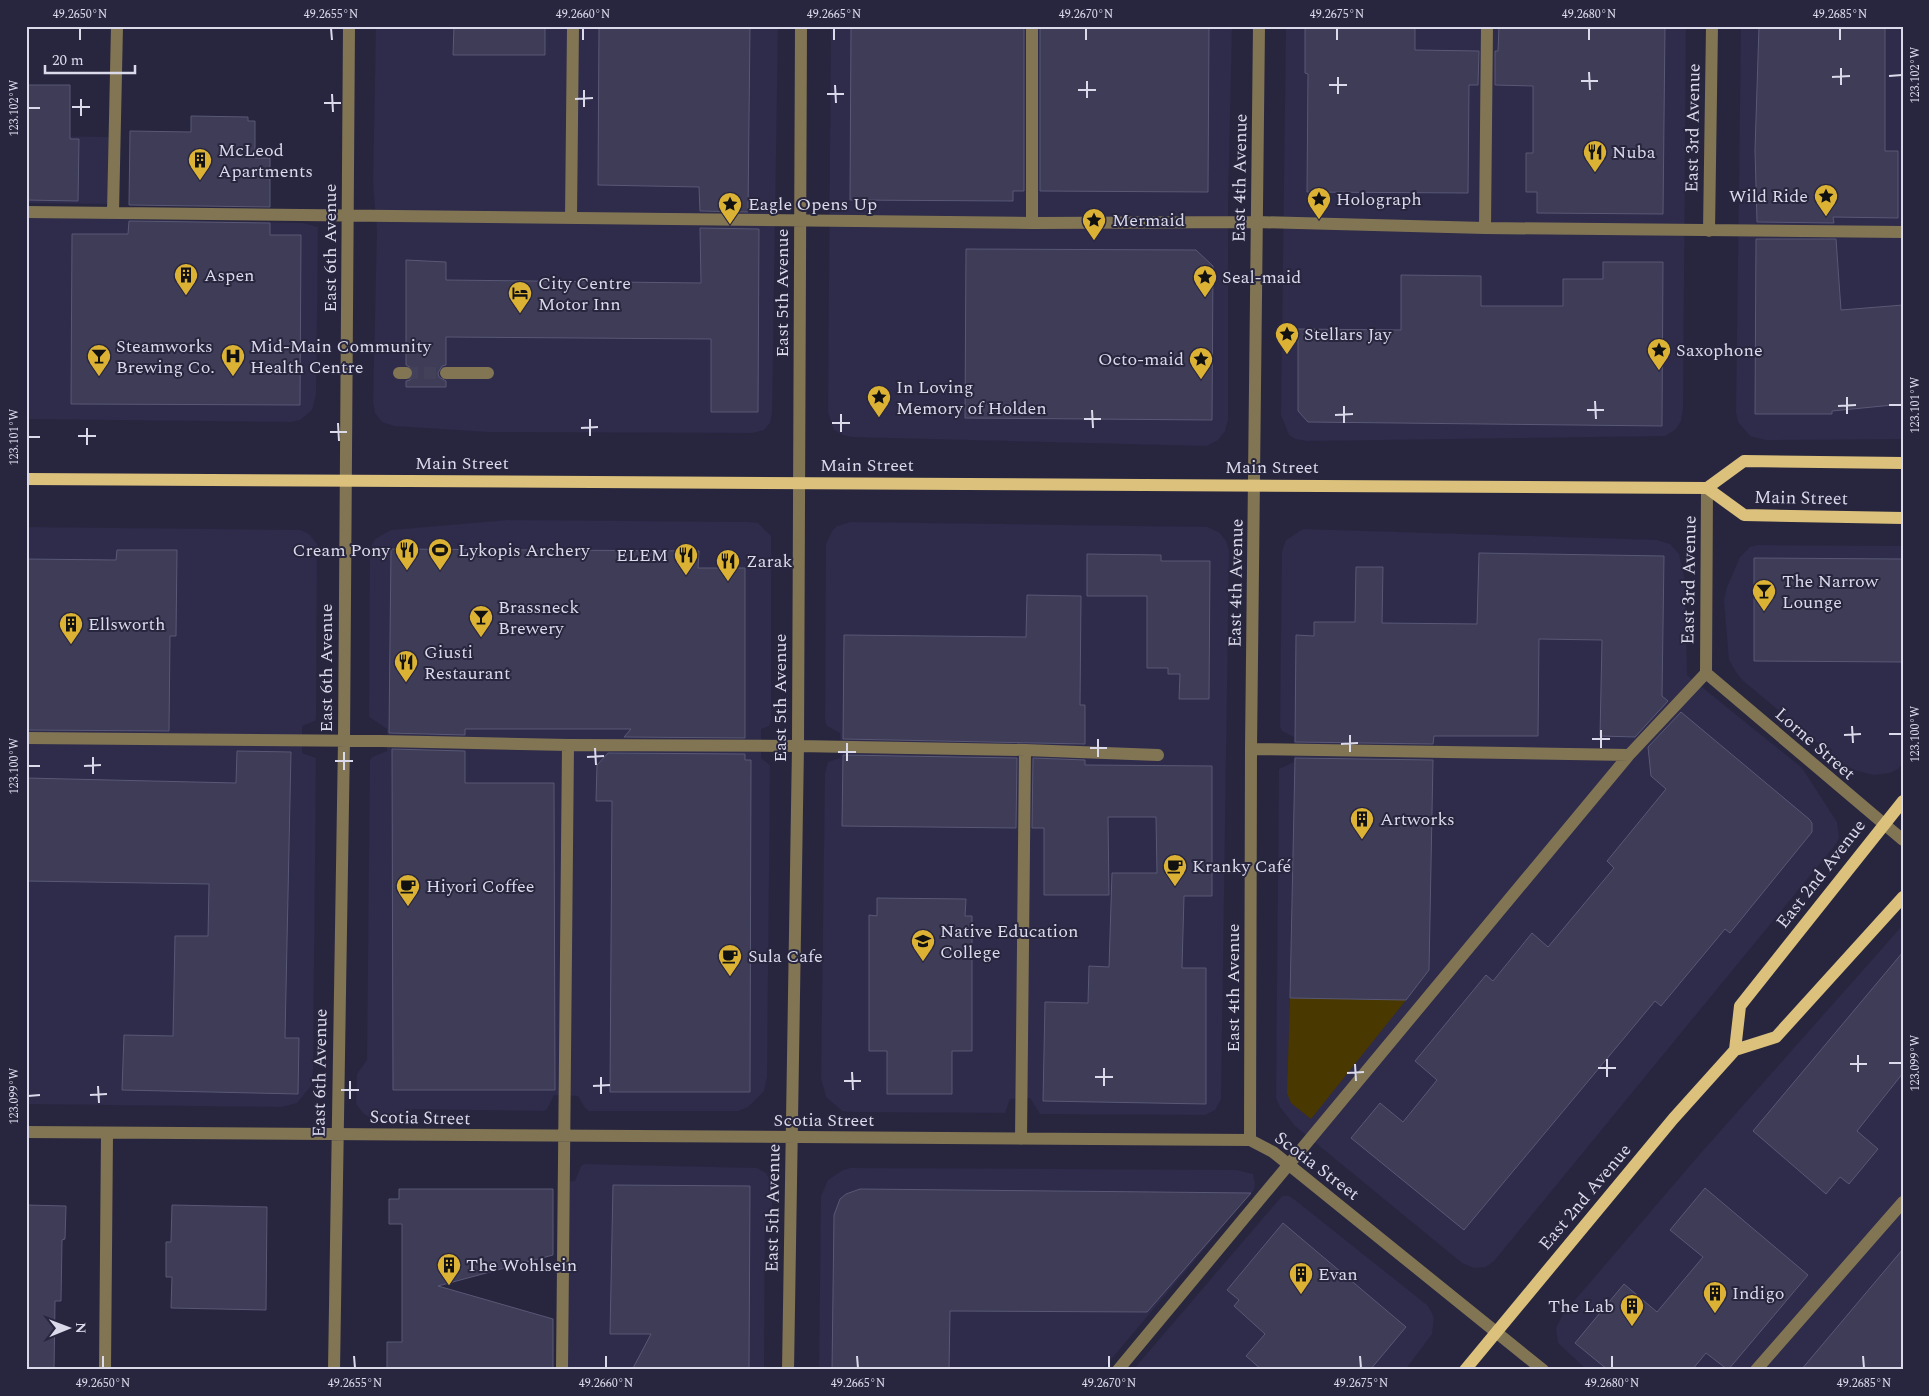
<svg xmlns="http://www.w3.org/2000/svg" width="1929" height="1396" viewBox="0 0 1929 1396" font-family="Spectral,serif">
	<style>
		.built { fill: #2e2b4b }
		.green { fill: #493800 }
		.building { fill: #3e3c57; stroke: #595875 }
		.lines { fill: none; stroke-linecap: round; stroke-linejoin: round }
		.minor-tunnel { stroke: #434159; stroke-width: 12; stroke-dasharray: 12 6; stroke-linecap: butt }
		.minor { stroke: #827554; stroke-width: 12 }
		.major { stroke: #dbc17b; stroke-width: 12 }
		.ticks { fill: none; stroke: #dadaeb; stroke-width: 2 }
		.labels { text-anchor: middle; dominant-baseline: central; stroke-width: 4; stroke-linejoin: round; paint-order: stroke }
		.street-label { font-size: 18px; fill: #dadaeb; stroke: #28263f }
		.poi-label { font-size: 18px; fill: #dadaeb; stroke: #28263f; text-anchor: start }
		.neatline { fill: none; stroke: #dadaeb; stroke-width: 2 }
		.ticks-label { font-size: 12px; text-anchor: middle; fill: #dadaeb }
	</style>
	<rect width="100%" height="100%" fill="#28263f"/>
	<path class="built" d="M376,26H778L772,413L770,423L764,430L752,433L488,432L394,426L382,422L375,413L373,402L377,232L373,183Z
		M831,26H1232L1228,203V420L1225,431L1218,440L1207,446L852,437L843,435L834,430L828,412Z
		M1286,26H1686L1683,408L1681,421L1675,430L1665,436L1307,441L1295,439L1289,435L1281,415Z
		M1741,26H1903V439L1766,440L1750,436L1738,422L1736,412Z
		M26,136L110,137L109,204L26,203Z
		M26,217L303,223L318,227L316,394L312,410L300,420L291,422L26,419Z
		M508,520L748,522L758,523L771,536V720L769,726L761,729V758L770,765L767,1077L764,1091L748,1107L738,1111H589L585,1108L578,1096L554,1095L547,1109L544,1111L413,1109L401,1117L389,1120L372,1119L363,1113L356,1104L357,1074L367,1060L370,760L372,757L387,751V729L369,717L370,548L375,539L391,530Z
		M851,522L1207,527L1219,532L1226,541L1229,550L1221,1099L1215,1110L1205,1115L1040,1114L1030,1098L1010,1099L1005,1113L853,1112L842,1111L826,1097L821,1078L825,773L828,762L840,758L841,747L840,733L827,726L825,720L826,544L832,531L837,526Z
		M26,527L300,530L309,534L317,544L316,718L315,721L302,726V753L316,758L313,1071L311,1086L297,1103L281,1107L26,1104Z
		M1303,529L1657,540L1670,544L1679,554L1685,581L1687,675L1802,768L1837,822L1839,838L1836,844L1494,1261L1486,1267L1474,1268L1462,1263L1295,1126L1280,1107L1276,1098L1279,769L1294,762V737L1282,731L1280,727L1282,551L1286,540Z
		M1758,545L1903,546V763L1898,769L1890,773L1874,775L1854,770L1843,764L1742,680L1736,672L1729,660L1724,600L1727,587L1740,557L1750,547Z
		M1903,925V1370H1587L1558,1343L1556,1328L1563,1314L1699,1155Z
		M584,1164L757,1168L766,1173L772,1185V1213L765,1222L764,1370H562L563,1182L575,1181L581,1166Z
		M850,1168L1237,1170L1253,1174L1255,1183L1254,1190L1102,1370H819L821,1196L828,1180L843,1170Z
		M1282,1196H1289L1295,1200L1427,1305L1431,1311L1434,1318L1432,1334L1405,1370H1133Z"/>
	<path class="green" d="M1290,998L1406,1000L1311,1119L1291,1103L1287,1093Z"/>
	<path class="building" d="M454,26H545V55H453Z
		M599,26H750L748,212L700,211L699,187L598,185Z
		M851,26H1024V191H1013V201L850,200Z
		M1040,26H1209L1208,192L1040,191Z
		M1305,26H1415V50L1479,51L1478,85H1469L1468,193L1307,192L1308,74L1305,73Z
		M1499,26H1665L1663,214L1537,213V192H1526V153H1533V86L1495,85V51H1498Z
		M1759,26H1885V151H1898V218L1833,217L1834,223L1757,222L1755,150Z
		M26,85H70V139H79L78,201L26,200Z
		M191,116L248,117V121H255V158H270V207L129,205L130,131L191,132Z
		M129,221L270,223V235H301L300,405L71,404L72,234H128Z
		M700,228L759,229L758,412H711V339L446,337V365L442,366L438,373L439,377L446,381V387H406V381L410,380L414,373L413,369L406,365V260L446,262V280L701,283Z
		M1756,239H1836L1841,310L1903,305V404L1832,411V414H1755Z
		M966,249L1196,250L1213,266L1212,420L965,418Z
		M1603,262H1663L1662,426L1308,422L1298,411V329L1401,330V275L1481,276V306H1563V279H1603Z
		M391,549L699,551L698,568H745V738L624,737L631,729H465V735L389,733Z
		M117,550H177L176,636H170L169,731L26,730V559L116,560Z
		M1479,553L1664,556L1662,696L1668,701L1635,737L1600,736L1602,640L1539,639L1538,736H1434L1433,744L1295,742L1296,635L1314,636V622H1355L1356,567H1383L1382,623L1477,624Z
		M1087,554L1161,555V561H1210L1209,699H1179L1180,674H1168V668H1147V596H1087Z
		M1754,558L1903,559V662L1754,661Z
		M1027,595L1081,596L1080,705H1085V744L843,739L844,635L1026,637Z
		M1681,712L1809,819L1812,823V832L1730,933L1725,929L1661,1006L1655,1001L1464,1230L1351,1138L1380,1103L1403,1122L1437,1080L1415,1061L1486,975L1493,981L1532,933L1548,947L1614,868L1607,861L1666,789L1651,776L1648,747Z
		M392,749L465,751V783H554L555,1090H393Z
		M237,751L291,752L285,1038H299L298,1094L122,1090L124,1035L173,1036L175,936H208L209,884L26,881V778L236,783Z
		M608,753L745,754V760H751L750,1092H610L612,801H596L597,765Z
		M843,755L1017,758L1016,828L842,826Z
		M1033,758L1085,760V765L1212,766V896H1184L1182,968H1206V1104L1043,1101L1045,1002L1088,1003L1089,966L1109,967L1112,873H1157L1156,817H1108L1109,895H1044V828H1032Z
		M1295,758L1433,760L1429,970L1406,1000L1290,998Z
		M877,898L966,899L965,916H972V1051H952V1094H887V1051H869V915L877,916Z
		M1903,952V1073L1857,1131L1878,1149L1849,1184L1840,1177L1826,1194L1753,1131Z
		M613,1185L750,1186L749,1370H632L651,1334H610Z
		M1705,1188L1808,1275L1728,1370L1706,1353L1692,1370H1608L1575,1343L1624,1284L1657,1312L1703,1257L1670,1230Z
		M399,1189H553V1255L438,1286L553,1319V1370L387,1368V1342H402V1224H389V1199H399Z
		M860,1189L1251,1193L1147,1312L950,1311L949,1370H832L834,1215L840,1199L846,1194Z
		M26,1205L66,1206L65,1239L62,1240L61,1301H55L54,1370H26Z
		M172,1205L267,1207L266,1310L171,1308L172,1277H166V1242H171Z
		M1283,1223L1406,1327L1370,1370H1262L1246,1356L1265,1334L1234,1306L1239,1300L1227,1290Z
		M1903,1249V1370H1801Z"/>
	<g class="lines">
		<path class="minor-tunnel" d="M406,373H446"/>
		<path class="minor" d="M1032,26V223
			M26,212L1032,223L1257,222L1485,228L1903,232
			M113,212L117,26
			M571,218L573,26
			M1485,228L1487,26
			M1709,231L1712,26
			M399,373H406
			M446,373H488
			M1706,673L1903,840
			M1706,673L1707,488
			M26,738L381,741L568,745L798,746L1025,750L1158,755
			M1251,749L1629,755
			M26,1132L1250,1140L1273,1152L1543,1370
			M1021,1139L1025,750
			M1250,1140L1251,749L1259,26
			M105,1370L107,1134
			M334,1370L344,741L349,26
			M562,1370L568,745
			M788,1370L798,746L801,26
			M1118,1370L1629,755L1706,673
			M1756,1370L1903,1202"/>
		<path class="major" d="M26,479L1707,488L1744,461L1903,463
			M1707,488L1744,515L1903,518
			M1735,1050L1740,1006L1903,801
			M1465,1370L1673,1119L1735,1050L1776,1037L1903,897"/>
	</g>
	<path class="ticks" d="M80,28V40M331,28L332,40M583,28V40M834,28V40M1086,28V40M1337,28V40M1589,28V40M1840,28V40M1841,68V85M1589,72L1590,90M1889,76L1902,75M1338,77V94M1832,77L1850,76M1087,81V98M1581,81H1598M835,85L836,103M1329,85H1347M584,90V107M1078,90H1096M332,94L333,112M827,94H844M81,99V116M575,99L593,98M324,103H341M72,107H90M28,108H40M1847,397V414M1595,401L1596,419M1889,405H1902M1344,406V423M1838,406L1856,405M1092,410L1093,428M1587,410H1604M841,414V432M1335,415L1353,414M590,419V436M1084,419H1101M338,423L339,441M832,423H850M87,428V445M581,428L598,427M330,432H347M78,436H96M28,437H40M1852,726L1853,743M1601,730V748M1889,734H1902M1350,735V752M1844,735L1861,734M1098,739V757M1592,739H1610M847,743V761M1341,744L1358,743M595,748L596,765M1090,748H1107M344,752V770M838,752H856M93,757V774M587,757L604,756M335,761H353M28,766H40M84,766L101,765M1858,1055V1072M1607,1059V1077M1889,1063H1902M1355,1064L1356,1081M1850,1064H1867M1104,1068V1086M1598,1068H1616M852,1072L853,1090M1347,1073L1364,1072M601,1077V1094M1095,1077H1113M350,1081V1099M844,1081H861M98,1086L99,1103M593,1086L610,1085M341,1090H359M90,1095L107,1094M28,1096L40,1095M103,1356V1368M354,1356L355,1368M606,1356V1368M857,1356L858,1368M1109,1356V1368M1360,1356L1361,1368M1612,1356V1368M1863,1356L1864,1368"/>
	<defs>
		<g id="restaurant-pin" transform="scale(1.25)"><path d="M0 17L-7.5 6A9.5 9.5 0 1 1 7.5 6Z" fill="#dbb233" stroke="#28263f"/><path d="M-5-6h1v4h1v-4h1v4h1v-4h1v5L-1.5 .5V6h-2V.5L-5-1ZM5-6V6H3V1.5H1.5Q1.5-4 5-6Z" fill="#111"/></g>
		<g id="building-pin" transform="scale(1.25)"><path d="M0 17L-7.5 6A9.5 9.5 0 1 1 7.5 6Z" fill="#dbb233" stroke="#28263f"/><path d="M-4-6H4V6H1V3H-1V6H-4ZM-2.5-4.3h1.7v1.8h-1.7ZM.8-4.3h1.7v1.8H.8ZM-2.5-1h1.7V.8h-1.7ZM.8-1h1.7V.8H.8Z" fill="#111"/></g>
		<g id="sight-pin" transform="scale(1.25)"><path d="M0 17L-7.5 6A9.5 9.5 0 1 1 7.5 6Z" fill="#dbb233" stroke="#28263f"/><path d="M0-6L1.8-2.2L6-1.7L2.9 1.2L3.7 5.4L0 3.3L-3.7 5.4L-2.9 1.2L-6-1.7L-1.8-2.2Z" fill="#111"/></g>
		<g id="hotel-pin" transform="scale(1.25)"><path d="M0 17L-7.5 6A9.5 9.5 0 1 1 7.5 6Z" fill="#dbb233" stroke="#28263f"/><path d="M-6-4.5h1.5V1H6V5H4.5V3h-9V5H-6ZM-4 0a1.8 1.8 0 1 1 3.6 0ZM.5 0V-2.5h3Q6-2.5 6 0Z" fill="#111"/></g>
		<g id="bar-pin" transform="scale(1.25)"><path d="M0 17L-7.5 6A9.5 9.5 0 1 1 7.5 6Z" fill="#dbb233" stroke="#28263f"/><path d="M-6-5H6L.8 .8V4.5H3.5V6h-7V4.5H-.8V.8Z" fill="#111"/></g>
		<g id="hospital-pin" transform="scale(1.25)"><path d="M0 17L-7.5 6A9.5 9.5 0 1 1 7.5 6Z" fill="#dbb233" stroke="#28263f"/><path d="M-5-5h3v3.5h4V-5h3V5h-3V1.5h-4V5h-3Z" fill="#111"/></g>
		<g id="stadium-pin" transform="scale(1.25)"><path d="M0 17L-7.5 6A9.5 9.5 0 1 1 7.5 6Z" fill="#dbb233" stroke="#28263f"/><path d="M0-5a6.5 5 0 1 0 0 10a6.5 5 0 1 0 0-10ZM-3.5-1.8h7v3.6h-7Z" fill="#111"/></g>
		<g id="cafe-pin" transform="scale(1.25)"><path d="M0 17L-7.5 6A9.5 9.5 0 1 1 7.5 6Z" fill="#dbb233" stroke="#28263f"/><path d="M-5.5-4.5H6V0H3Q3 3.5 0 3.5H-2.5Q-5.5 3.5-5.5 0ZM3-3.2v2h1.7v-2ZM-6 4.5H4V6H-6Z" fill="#111"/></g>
		<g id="university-pin" transform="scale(1.25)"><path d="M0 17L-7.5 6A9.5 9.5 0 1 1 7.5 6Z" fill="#dbb233" stroke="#28263f"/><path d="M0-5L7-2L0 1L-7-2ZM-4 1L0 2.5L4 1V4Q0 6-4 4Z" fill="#111"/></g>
	</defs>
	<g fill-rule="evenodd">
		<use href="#restaurant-pin" x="1595" y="152"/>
		<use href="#building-pin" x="200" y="160"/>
		<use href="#sight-pin" x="1826" y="196"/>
		<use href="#sight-pin" x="1319" y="199"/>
		<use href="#sight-pin" x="730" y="204"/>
		<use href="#sight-pin" x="1094" y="220"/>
		<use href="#building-pin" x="186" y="275"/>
		<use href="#sight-pin" x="1205" y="277"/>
		<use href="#hotel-pin" x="520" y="293"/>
		<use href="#sight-pin" x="1287" y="334"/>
		<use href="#sight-pin" x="1659" y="350"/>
		<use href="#bar-pin" x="99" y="356"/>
		<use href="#hospital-pin" x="233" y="356"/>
		<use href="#sight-pin" x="1201" y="359"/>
		<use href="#sight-pin" x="879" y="397"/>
		<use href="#restaurant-pin" x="407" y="550"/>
		<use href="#stadium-pin" x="440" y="550"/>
		<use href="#restaurant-pin" x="686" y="555"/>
		<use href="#restaurant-pin" x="728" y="561"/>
		<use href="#bar-pin" x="1764" y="591"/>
		<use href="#bar-pin" x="481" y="617"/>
		<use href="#building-pin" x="71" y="624"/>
		<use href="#restaurant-pin" x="406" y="662"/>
		<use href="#building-pin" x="1362" y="819"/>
		<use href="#cafe-pin" x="1175" y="866"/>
		<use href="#cafe-pin" x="408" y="886"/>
		<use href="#university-pin" x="923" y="941"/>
		<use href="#cafe-pin" x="730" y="956"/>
		<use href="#building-pin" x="449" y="1265"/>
		<use href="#building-pin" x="1301" y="1274"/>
		<use href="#building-pin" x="1715" y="1293"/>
		<use href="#building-pin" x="1632" y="1306"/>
	</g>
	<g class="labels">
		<g class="street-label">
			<text transform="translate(1693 128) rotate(-89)">East 3rd Avenue</text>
			<text transform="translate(1240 178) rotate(-89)">East 4th Avenue</text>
			<text transform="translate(330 248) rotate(-90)">East 6th Avenue</text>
			<text transform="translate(782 293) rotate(-90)">East 5th Avenue</text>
			<text x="462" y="463">Main Street</text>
			<text x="867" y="465">Main Street</text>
			<text x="1272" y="467">Main Street</text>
			<text transform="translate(1801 498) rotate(1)">Main Street</text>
			<text transform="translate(1689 580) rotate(-89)">East 3rd Avenue</text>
			<text transform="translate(1236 583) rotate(-89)">East 4th Avenue</text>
			<text transform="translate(326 668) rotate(-90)">East 6th Avenue</text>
			<text transform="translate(780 698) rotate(-90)">East 5th Avenue</text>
			<text transform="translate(1815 744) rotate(41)">Lorne Street</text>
			<text transform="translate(1821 874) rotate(-52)">East 2nd Avenue</text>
			<text transform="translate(1233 988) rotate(-90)">East 4th Avenue</text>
			<text transform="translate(320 1073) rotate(-89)">East 6th Avenue</text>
			<text transform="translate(420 1118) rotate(1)">Scotia Street</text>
			<text x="824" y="1120">Scotia Street</text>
			<text transform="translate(1317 1166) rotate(37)">Scotia Street</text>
			<text transform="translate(1585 1197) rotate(-50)">East 2nd Avenue</text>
			<text transform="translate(773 1208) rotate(-89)">East 5th Avenue</text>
		</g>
		<g class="poi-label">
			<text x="218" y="150">McLeod<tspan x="218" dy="21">Apartments</tspan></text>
			<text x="1612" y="152">Nuba</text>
			<text x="1808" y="196" text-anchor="end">Wild Ride</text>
			<text x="1336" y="199">Holograph</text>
			<text x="748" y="204">Eagle Opens Up</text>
			<text x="1112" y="220">Mermaid</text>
			<text x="204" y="275">Aspen</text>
			<text x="1222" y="277">Seal-maid</text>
			<text x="538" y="283">City Centre<tspan x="538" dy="21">Motor Inn</tspan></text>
			<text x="1304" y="334">Stellars Jay</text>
			<text x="116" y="346">Steamworks<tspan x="116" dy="21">Brewing Co.</tspan></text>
			<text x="250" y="346">Mid-Main Community<tspan x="250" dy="21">Health Centre</tspan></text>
			<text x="1676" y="350">Saxophone</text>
			<text x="1184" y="359" text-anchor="end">Octo-maid</text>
			<text x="896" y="387">In Loving<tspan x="896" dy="21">Memory of Holden</tspan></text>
			<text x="390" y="550" text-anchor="end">Cream Pony</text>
			<text x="458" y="550">Lykopis Archery</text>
			<text x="668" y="555" text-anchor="end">ELEM</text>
			<text x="746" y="561">Zarak</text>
			<text x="1782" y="581">The Narrow<tspan x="1782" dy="21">Lounge</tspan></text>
			<text x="498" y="607">Brassneck<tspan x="498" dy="21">Brewery</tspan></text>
			<text x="88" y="624">Ellsworth</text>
			<text x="424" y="652">Giusti<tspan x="424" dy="21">Restaurant</tspan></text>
			<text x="1380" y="819">Artworks</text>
			<text x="1192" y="866">Kranky Café</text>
			<text x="426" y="886">Hiyori Coffee</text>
			<text x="940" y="931">Native Education<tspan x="940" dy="21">College</tspan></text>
			<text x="748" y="956">Sula Cafe</text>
			<text x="466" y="1265">The Wohlsein</text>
			<text x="1318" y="1274">Evan</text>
			<text x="1732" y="1293">Indigo</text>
			<text x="1614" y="1306" text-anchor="end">The Lab</text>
		</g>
	</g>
	<rect width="1929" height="1396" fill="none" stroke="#28263f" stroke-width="55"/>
	<g transform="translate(68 1328) rotate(89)" stroke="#28263f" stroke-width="4" paint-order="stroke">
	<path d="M0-4L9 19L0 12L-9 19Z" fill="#dadaeb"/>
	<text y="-8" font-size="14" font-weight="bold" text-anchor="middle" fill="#dadaeb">N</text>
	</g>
	<path d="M45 65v8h90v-8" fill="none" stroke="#dadaeb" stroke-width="2.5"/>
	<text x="52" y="65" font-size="15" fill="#dadaeb" stroke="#28263f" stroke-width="4" paint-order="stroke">20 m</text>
	<rect x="28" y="28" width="1874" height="1340" class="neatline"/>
	<g class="ticks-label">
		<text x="80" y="18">49.2650°N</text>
		<text x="331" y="18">49.2655°N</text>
		<text x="583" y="18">49.2660°N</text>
		<text x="834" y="18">49.2665°N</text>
		<text x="1086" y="18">49.2670°N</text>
		<text x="1337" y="18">49.2675°N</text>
		<text x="1589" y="18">49.2680°N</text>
		<text x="1840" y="18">49.2685°N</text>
		<text transform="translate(1915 75) rotate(-90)" y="4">123.102°W</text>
		<text transform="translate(14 108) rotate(-90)" y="4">123.102°W</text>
		<text transform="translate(1915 405) rotate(-90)" y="4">123.101°W</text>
		<text transform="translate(14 437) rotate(-90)" y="4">123.101°W</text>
		<text transform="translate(1915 734) rotate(-90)" y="4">123.100°W</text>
		<text transform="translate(14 766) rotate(-90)" y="4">123.100°W</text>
		<text transform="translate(1915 1063) rotate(-90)" y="4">123.099°W</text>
		<text transform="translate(14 1096) rotate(-90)" y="4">123.099°W</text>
		<text x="103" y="1387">49.2650°N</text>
		<text x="355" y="1387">49.2655°N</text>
		<text x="606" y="1387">49.2660°N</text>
		<text x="858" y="1387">49.2665°N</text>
		<text x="1109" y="1387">49.2670°N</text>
		<text x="1361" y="1387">49.2675°N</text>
		<text x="1612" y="1387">49.2680°N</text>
		<text x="1864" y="1387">49.2685°N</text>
	</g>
</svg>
